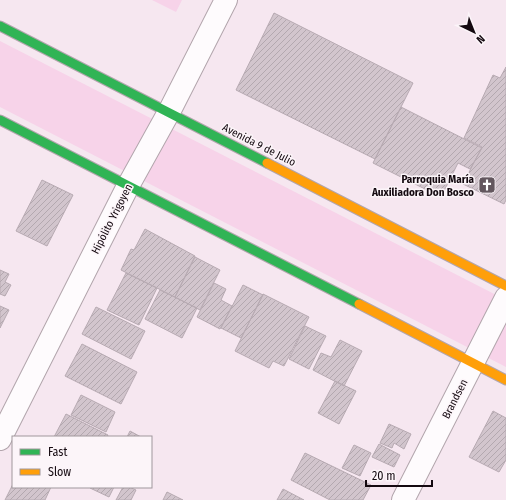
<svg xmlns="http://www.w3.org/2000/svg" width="506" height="500" viewBox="0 0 506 500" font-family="'Fira Sans Condensed',sans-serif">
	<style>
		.park { fill: #f7d3e9 }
		.building { fill: url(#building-hatch); stroke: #b7aab2 }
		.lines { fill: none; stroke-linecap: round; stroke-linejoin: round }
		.street-casing { stroke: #b2a5ac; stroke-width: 24 }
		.fast-casing { stroke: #b2a5ac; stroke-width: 11 }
		.slow-casing { stroke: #b2a5ac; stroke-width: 11 }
		.street { stroke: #fefbfd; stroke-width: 22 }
		.fast { stroke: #30b455; stroke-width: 9 }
		.slow { stroke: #ff9f0a; stroke-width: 9 }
		.labels { text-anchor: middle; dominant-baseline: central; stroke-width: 3; stroke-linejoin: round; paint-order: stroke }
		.street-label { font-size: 11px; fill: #140910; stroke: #fcf5f9 }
		.poi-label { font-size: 11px; font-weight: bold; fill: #140910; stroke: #fcf5f9; text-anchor: end }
	</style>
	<defs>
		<pattern id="building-hatch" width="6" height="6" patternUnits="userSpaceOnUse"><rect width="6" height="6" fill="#d2c5cd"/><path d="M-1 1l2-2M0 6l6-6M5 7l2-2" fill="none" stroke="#b3a8af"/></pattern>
	</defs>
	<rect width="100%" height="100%" fill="#f6e7f0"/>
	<path class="park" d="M152,0H182L176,12Z
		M0,41L506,300V367L0,107Z"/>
	<path class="building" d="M274,13L413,83L375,159L236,90Z
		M506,67V200L504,204L463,184L482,147L464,138L493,75L500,78Z
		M401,107L482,148L470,169L458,163L441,197L373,163Z
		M42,180L73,195L47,246L16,231Z
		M145,229L195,256L175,297L121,270L131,249L134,250Z
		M195,257L220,270L200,310L175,297Z
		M0,270L9,274L5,282L11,285L5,296L0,294Z
		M126,273L157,288L139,325L107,310Z
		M214,283L226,289L221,300L232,306L220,329L197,317Z
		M243,285L263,295L241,338L221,328Z
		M160,290L197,308L182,338L145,319Z
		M263,294L309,317L284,366L273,361L269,368L235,351Z
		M0,306L9,310L0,328Z
		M96,307L145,331L131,359L82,334Z
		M305,326L326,336L309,369L289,359Z
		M340,340L362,351L344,386L313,370L321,353L331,357Z
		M82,344L137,372L121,404L65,376Z
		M335,381L356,391L339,424L318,413Z
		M81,395L115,412L106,432L71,415Z
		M493,411L506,418V460L499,472L469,457Z
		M66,414L108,435L107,437H54Z
		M389,424L411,434L404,449L394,443L392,448L380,443Z
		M130,431L141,437H127Z
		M379,444L400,455L394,467L372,457Z
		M354,445L371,453L360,476L342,468Z
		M305,453L371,485L363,500H330L291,480Z
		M13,484V487H51L45,500H5Z
		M91,487H114L109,497L90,488Z
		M123,487H129L136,490L131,500H116Z
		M283,489L304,500H277Z
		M167,492L183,500H163Z"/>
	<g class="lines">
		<g class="street-casing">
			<path id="street" d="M0,439L128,186L169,112L226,0
				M403,500L506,298"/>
		</g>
		<g class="fast-casing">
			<path id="fast" d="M0,26L267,163
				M0,120L359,304"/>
		</g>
		<g class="slow-casing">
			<path id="slow" d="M267,163L506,286
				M359,304L506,380"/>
		</g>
		<use href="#street" class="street"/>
		<use href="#fast" class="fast"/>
		<use href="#slow" class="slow"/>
	</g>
	<defs>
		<g id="church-square" transform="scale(0.9)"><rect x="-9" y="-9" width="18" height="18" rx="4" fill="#63575e" stroke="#fcf5f9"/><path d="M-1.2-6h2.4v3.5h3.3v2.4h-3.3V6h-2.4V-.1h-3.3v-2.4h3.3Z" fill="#fff"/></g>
	</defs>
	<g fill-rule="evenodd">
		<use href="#church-square" x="487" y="185"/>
	</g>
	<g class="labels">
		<g class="street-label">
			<text transform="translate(259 145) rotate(27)">Avenida 9 de Julio</text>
			<text transform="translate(112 219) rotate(-63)">Hipólito Yrigoyen</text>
			<text transform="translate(455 399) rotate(-63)">Brandsen</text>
		</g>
		<g class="poi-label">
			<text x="474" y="179">Parroquia María<tspan x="474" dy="13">Auxiliadora Don Bosco</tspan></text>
		</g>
	</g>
	<rect x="12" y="436" width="140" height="52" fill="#fcf5f9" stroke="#9f979c"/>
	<rect x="20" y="449" width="20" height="6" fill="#30b455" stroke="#9f979c"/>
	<text x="48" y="456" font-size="12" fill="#140910">Fast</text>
	<rect x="20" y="469" width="20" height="6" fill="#ff9f0a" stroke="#9f979c"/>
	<text x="48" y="476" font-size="12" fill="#140910">Slow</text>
	<g transform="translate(474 32) rotate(137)" stroke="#fcf5f9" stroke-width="3" paint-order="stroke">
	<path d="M0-3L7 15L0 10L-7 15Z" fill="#140910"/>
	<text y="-6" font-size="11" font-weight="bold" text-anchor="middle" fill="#140910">N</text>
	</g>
	<path d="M366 480v6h66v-6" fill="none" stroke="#140910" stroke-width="2"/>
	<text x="372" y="480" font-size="12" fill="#140910" stroke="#fcf5f9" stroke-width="3" paint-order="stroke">20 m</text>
</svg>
